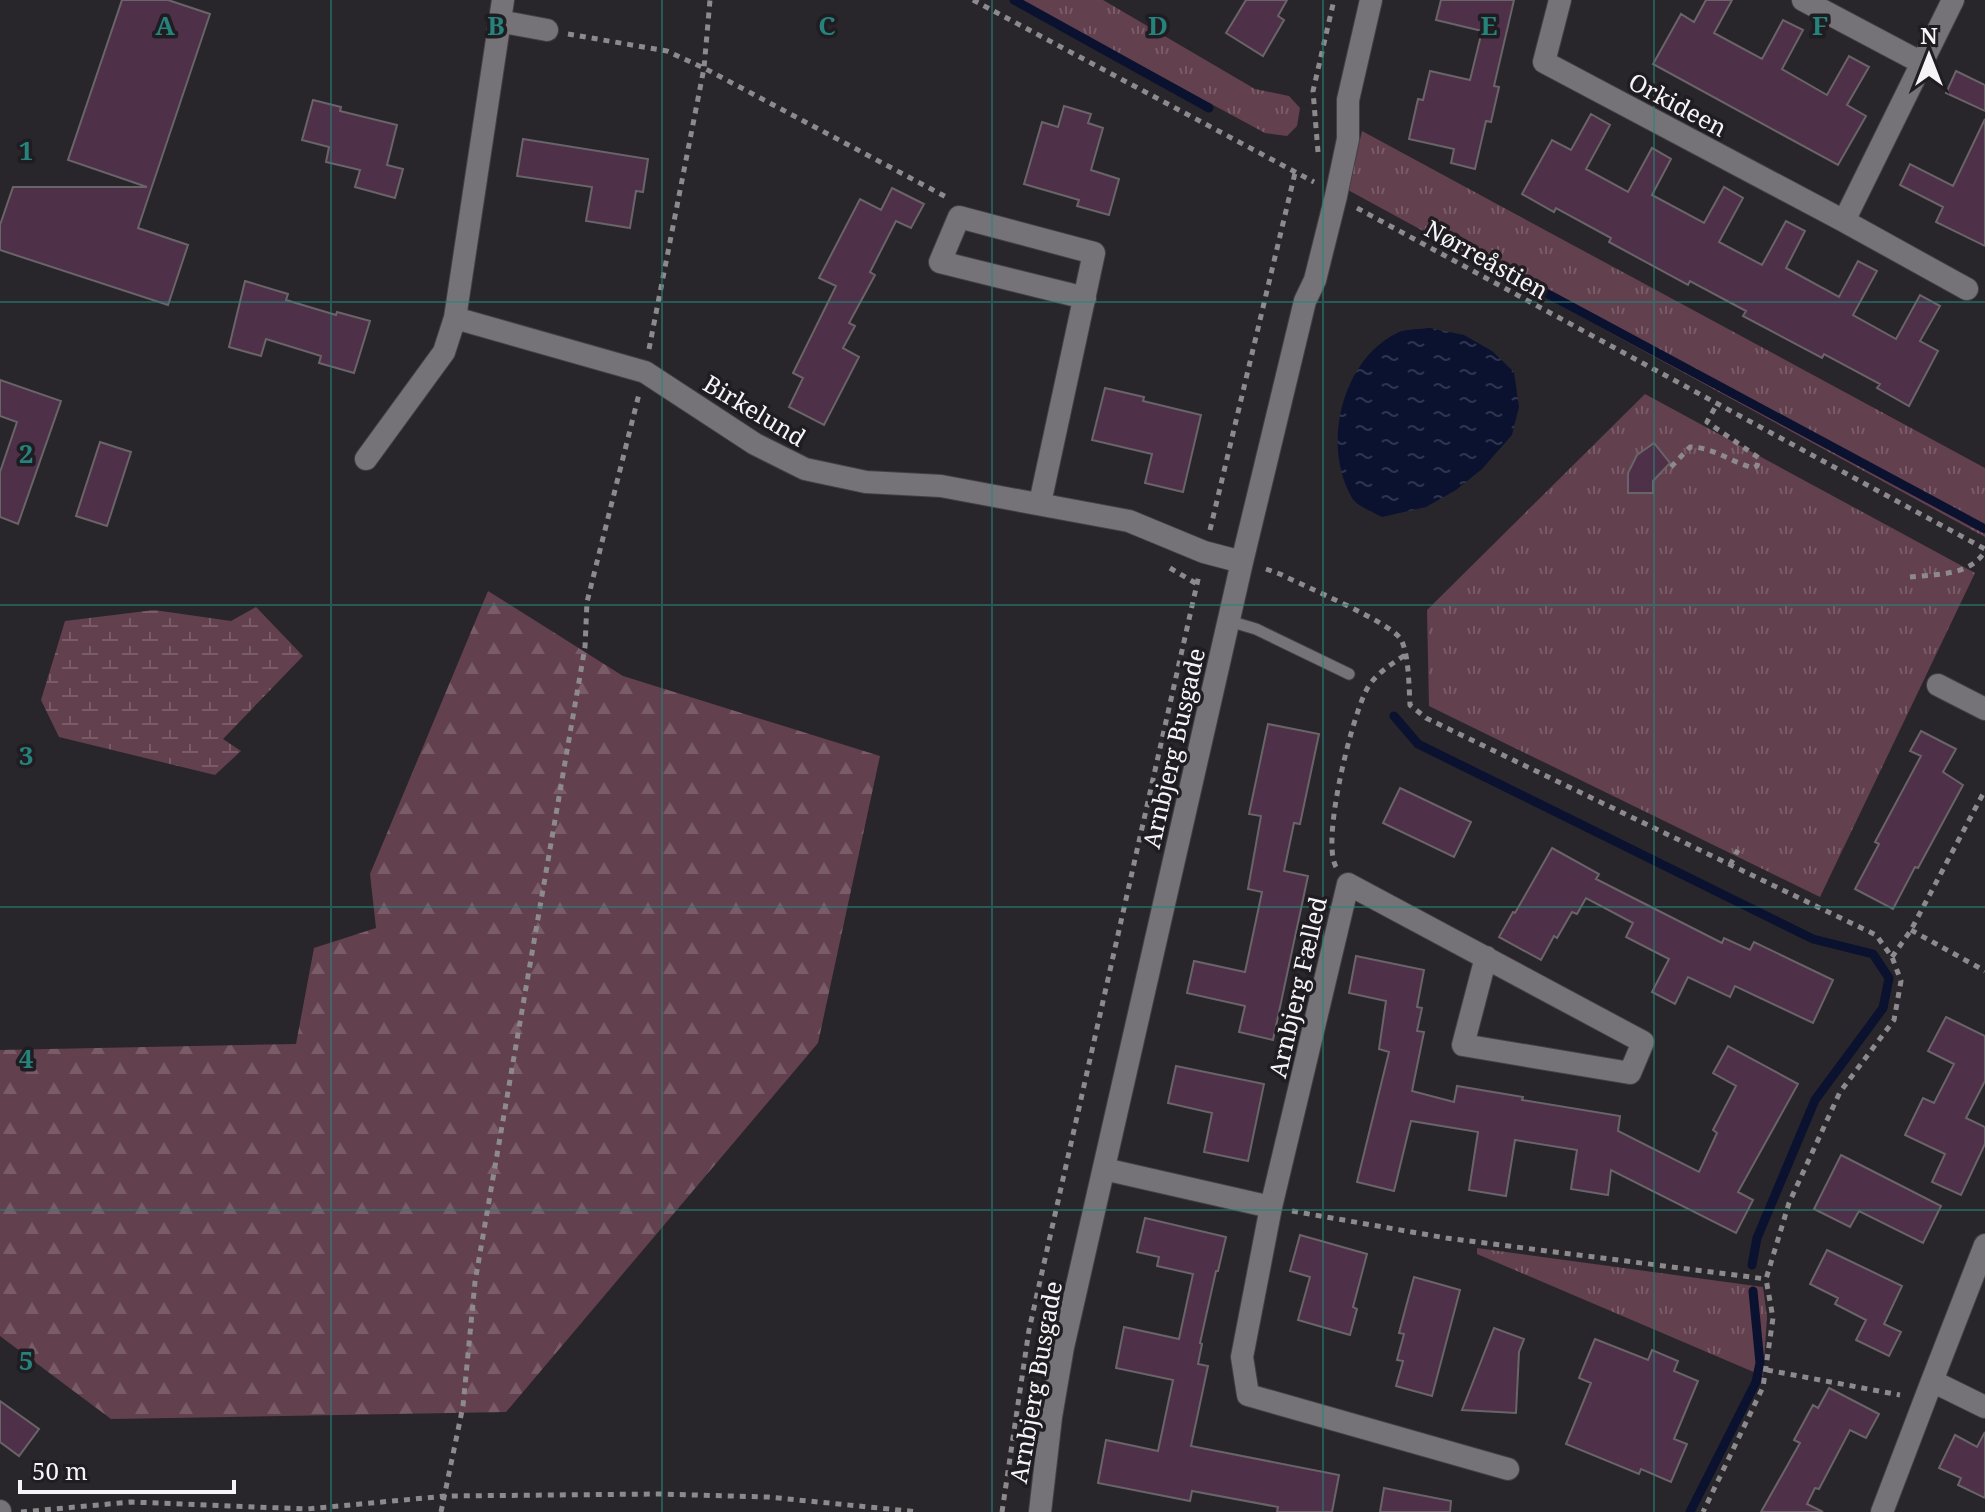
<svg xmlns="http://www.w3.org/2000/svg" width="1985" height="1512" viewBox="0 0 1985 1512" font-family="'Noto Serif',serif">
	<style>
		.grass { fill: url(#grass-tufts) }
		.forest { fill: url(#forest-firs) }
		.wetland { fill: url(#wetland-marsh) }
		.water { fill: url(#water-ripples) }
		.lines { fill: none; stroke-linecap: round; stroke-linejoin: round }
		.stream { stroke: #0a122f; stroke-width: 9 }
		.building { fill: #4f3049; stroke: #696468; stroke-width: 2 }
		.service-casing { stroke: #444145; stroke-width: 13 }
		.minor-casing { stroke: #444145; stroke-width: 24 }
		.path { stroke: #8d8a8e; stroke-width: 5; stroke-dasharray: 6 6; stroke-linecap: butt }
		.service { stroke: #767378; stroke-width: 11 }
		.minor { stroke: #767378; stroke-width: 22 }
		.grid { fill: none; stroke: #26837c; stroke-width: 2; stroke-opacity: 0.55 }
		.labels { text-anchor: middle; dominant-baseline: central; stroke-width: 7; stroke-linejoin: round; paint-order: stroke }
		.street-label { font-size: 24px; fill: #f6f4f7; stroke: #1f1d21 }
		.grid-label { font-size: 26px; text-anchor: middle; font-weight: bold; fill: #26837c; stroke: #1f1d21; stroke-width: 7; stroke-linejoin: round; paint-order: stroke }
	</style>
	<defs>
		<pattern id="grass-tufts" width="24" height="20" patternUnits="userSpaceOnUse" patternTransform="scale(2)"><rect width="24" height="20" fill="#62404d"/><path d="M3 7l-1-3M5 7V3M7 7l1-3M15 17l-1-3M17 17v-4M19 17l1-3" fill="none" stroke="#795c67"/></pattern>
		<pattern id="forest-firs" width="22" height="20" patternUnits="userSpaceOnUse" patternTransform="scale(2)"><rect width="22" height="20" fill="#62404d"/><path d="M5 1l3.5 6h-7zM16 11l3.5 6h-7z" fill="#795c67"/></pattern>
		<pattern id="wetland-marsh" width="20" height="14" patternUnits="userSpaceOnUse" patternTransform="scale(2)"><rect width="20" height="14" fill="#62404d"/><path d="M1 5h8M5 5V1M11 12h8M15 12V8" fill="none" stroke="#795c67"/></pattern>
		<pattern id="water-ripples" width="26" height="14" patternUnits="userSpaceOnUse" patternTransform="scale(2)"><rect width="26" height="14" fill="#0a122f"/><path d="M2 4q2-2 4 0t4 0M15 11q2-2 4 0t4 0" fill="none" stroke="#2e354e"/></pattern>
	</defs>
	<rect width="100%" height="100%" fill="#29262b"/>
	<path class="grass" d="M1019,0H1103L1255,89L1289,96L1300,108L1297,126L1287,136L1265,133Z
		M1362,131L1985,468V537L1348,190Z
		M1645,394L1975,573L1820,897L1429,706L1427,610Z
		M1477,1248L1763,1287L1767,1317L1763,1376L1477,1254Z"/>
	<path class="forest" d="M488,591L623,676L880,756L818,1043L506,1412L111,1419L0,1336V1050L296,1044L314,948L376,928L370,874Z"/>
	<path class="wetland" d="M256,607L303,656L223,739L241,751L215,775L59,737L41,700L65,621L154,610L231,621Z"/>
	<path class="water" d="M1430,328L1464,335L1492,351L1514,372L1519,407L1512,435L1482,469L1456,490L1426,507L1382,517C1373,512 1357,506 1352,498C1321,445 1342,358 1399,332C1408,329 1420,329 1430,328Z"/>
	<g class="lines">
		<path class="stream" d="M1014,0L1209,108
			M1470,252L1985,529
			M1394,716L1418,744L1813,939L1873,954L1889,978L1883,1008L1815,1100L1757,1238L1752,1265
			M1690,1512L1756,1382L1760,1363L1753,1291"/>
	</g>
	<path class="building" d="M122,0H168L210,14L138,228L188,245L168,305L0,250V225L13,187H147L68,160Z
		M1246,0H1287L1278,16L1284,20L1263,56L1226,33Z
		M1441,0H1514L1494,86L1499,87L1491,122L1486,121L1475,169L1451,163L1454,149L1409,139L1418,99L1423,100L1430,71L1470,80L1482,31L1436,20Z
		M1706,0H1732L1714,33L1762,59L1783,20L1803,30L1782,69L1827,95L1849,56L1869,67L1847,105L1866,116L1838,165L1653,64L1681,14L1694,22Z
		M1956,71L1985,85V111L1946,93Z
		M313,100L341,107L340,111L397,125L387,165L403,169L395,198L355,187L360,170L326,162L329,147L302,140Z
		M1064,106L1091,114L1088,123L1103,128L1091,170L1119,179L1109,215L1077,206L1079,200L1024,184L1042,122L1058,127Z
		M1591,114L1610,125L1586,169L1628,192L1652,148L1671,159L1652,195L1704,223L1724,187L1743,198L1719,242L1762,265L1786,221L1805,231L1786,268L1839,297L1858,261L1877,271L1853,315L1896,339L1920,295L1940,306L1920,341L1938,351L1909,406L1877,388L1880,384L1824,354L1822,358L1743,316L1746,311L1690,281L1688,285L1609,242L1611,238L1556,208L1554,212L1522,194L1552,140L1571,150Z
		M1985,119V246L1936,222L1943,207L1900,185L1910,164L1953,186Z
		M523,139L648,159L643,192L636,191L630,228L586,221L592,187L517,176Z
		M892,188L924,204L911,228L896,221L870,272L875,275L849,323L855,326L843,348L859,357L824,425L789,407L803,378L793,373L836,286L819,278L860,199L881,210Z
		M245,281L288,294L286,300L336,315L337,312L370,321L354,373L319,363L321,356L266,339L261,356L229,347Z
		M0,380L61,401L18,524L0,517V472L17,422L0,416Z
		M1105,388L1144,397L1143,401L1201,415L1183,492L1145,483L1152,454L1092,440Z
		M100,442L131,452L107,526L76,516Z
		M1654,443L1670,463L1653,481V493H1628V473L1637,455Z
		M1268,724L1319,734L1300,824L1294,823L1284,871L1308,876L1273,1040L1239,1032L1245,1006L1187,993L1194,961L1245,972L1262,892L1248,889L1261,816L1249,814Z
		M1921,731L1956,749L1943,772L1963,785L1918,868L1915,867L1893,909L1855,889L1879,844L1875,842L1921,756L1910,751Z
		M1400,788L1471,822L1454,857L1383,823Z
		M1552,848L1599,874L1596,879L1722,943L1724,938L1750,950L1754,942L1833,980L1813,1023L1735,986L1730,997L1688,977L1675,1004L1652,992L1669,959L1626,937L1633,923L1586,898L1577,914L1572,912L1557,938L1554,936L1541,960L1499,937L1513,912L1515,913Z
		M1356,956L1424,970L1417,1007L1422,1008L1417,1031L1424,1032L1412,1091L1454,1102L1457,1086L1523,1097L1522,1100L1620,1116L1618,1131L1699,1172L1717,1133L1713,1130L1736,1086L1713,1073L1728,1046L1798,1084L1738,1192L1753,1200L1736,1233L1611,1170L1608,1195L1571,1189L1577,1150L1515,1140L1506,1196L1469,1190L1478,1132L1411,1121L1394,1191L1357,1182L1389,1052L1379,1049L1386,1001L1349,993Z
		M1946,1017L1985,1036V1081L1966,1118L1985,1127V1144L1961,1195L1932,1182L1945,1154L1905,1135L1923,1098L1934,1103L1954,1064L1928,1051Z
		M1176,1066L1264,1084L1248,1161L1204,1152L1212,1113L1168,1103Z
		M1841,1155L1941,1206L1923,1243L1859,1211L1850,1227L1814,1209Z
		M1145,1218L1226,1237L1218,1271H1216L1200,1343L1202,1344L1198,1364L1208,1366L1191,1446L1339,1475L1332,1512H1277L1278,1507L1192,1491L1190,1501L1098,1483L1106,1440L1158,1451L1173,1380L1116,1368L1124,1327L1179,1339L1193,1274L1157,1266L1159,1257L1137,1252Z
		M1300,1235L1367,1254L1353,1307L1357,1309L1350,1335L1298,1320L1310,1277L1290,1271Z
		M1827,1250L1902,1286L1884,1324L1901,1332L1889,1356L1856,1340L1866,1320L1835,1304L1838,1298L1810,1284Z
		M1414,1277L1460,1290L1432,1396L1396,1386L1403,1361L1397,1360L1404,1334L1399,1333Z
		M1494,1328L1524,1339L1519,1352L1516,1413L1462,1410Z
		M1595,1339L1648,1360L1652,1350L1678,1361L1674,1371L1698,1381L1674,1439L1687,1444L1671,1482L1641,1469L1639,1474L1566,1444L1591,1383L1579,1378Z
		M1829,1388L1879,1414L1866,1438L1850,1430L1819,1489L1815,1488L1807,1504L1823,1512H1761L1800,1443L1794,1440L1813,1405L1818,1408Z
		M0,1401L39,1429L19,1456L0,1442Z
		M1985,1432V1498L1958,1485L1961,1478L1939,1468L1955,1435L1977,1447Z
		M1384,1488L1451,1501L1450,1512H1380Z"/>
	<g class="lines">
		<g class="service-casing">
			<path id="service" d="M1229,621L1256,629L1349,674"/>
		</g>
		<g class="minor-casing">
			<path id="minor" d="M503,0L455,318L645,372L755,444L805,469L866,482L941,486L1129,521L1204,552L1242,562
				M1560,0L1544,62L1844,221L1953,0
				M1803,0L1920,62
				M499,21L547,30
				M1844,221L1967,289
				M366,459L444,352L455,318
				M1040,503L1094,253L959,217L940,262L1085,298
				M1938,685L1985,709
				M1104,1169L1271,1207L1348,884L1643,1042L1630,1073L1463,1045L1486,957
				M1271,1207L1242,1357L1248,1395L1508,1469
				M1985,1245L1932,1381L1985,1407
				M0,1511V1512
				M1040,1512L1051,1417L1063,1347L1242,562L1305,301L1315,280L1336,196L1348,139V100L1371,0
				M1882,1512L1932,1381"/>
		</g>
		<path class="path" d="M973,0L1314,182
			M568,34L667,51L704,68L948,198
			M1318,152L1313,91L1334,0
			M1357,208L1985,549
			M649,349L704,68L710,0
			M1671,467L1690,447C1713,447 1731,462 1753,468L1757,466L1759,458L1707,422L1717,404
			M1210,530L1295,173
			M1170,568L1197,584
			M1266,569L1280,574C1304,586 1387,621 1400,638C1409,651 1409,689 1410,705L1426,718L1876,935L1892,957L1901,981L1894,1020L1840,1092L1789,1203L1766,1279L1773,1318L1763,1387L1703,1512
			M1910,577C1937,574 1970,576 1985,551
			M1730,865L1738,850
			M1336,867C1321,840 1351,722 1365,693C1373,675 1389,666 1405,655
			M1911,930L1985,971
			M1892,957L1911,930L1985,790
			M1292,1211L1446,1238L1766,1279
			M1767,1370L1900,1395
			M21,1512L131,1502L307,1509L446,1496L658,1494L768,1497L919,1512
			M441,1512L463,1406L475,1282L585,647L587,602L639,394
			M1002,1512L1029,1330L1199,575"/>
		<use href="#service" class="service"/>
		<use href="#minor" class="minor"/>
	</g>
	<path class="grid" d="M331,0V1512M662,0V1512M992,0V1512M1323,0V1512M1654,0V1512M0,302H1985M0,605H1985M0,907H1985M0,1210H1985"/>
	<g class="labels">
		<g class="street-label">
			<text transform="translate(1678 104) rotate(28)">Orkideen</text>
			<text transform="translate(1487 259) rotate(29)">Nørreåstien</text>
			<text transform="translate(755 410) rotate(31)">Birkelund</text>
			<text transform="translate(1173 748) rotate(-77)">Arnbjerg Busgade</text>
			<text transform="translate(1297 987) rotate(-77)">Arnbjerg Fælled</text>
			<text transform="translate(1035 1382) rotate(-80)">Arnbjerg Busgade</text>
		</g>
	</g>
	<g class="grid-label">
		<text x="165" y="35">A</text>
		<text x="496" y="35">B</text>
		<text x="827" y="35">C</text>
		<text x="1158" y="35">D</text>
		<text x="1489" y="35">E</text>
		<text x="1820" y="35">F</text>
		<text x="26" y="160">1</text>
		<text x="26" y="463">2</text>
		<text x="26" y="765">3</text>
		<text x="26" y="1068">4</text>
		<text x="26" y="1370">5</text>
	</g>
	<g transform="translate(1929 56)" stroke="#1f1d21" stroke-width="6" paint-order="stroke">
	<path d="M0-6L14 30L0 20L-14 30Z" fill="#f6f4f7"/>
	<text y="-12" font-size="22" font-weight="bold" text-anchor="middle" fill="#f6f4f7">N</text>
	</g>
	<path d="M20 1480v12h214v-12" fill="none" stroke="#f6f4f7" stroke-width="4"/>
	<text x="32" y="1480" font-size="24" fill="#f6f4f7" stroke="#1f1d21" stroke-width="6" paint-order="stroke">50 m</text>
</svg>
